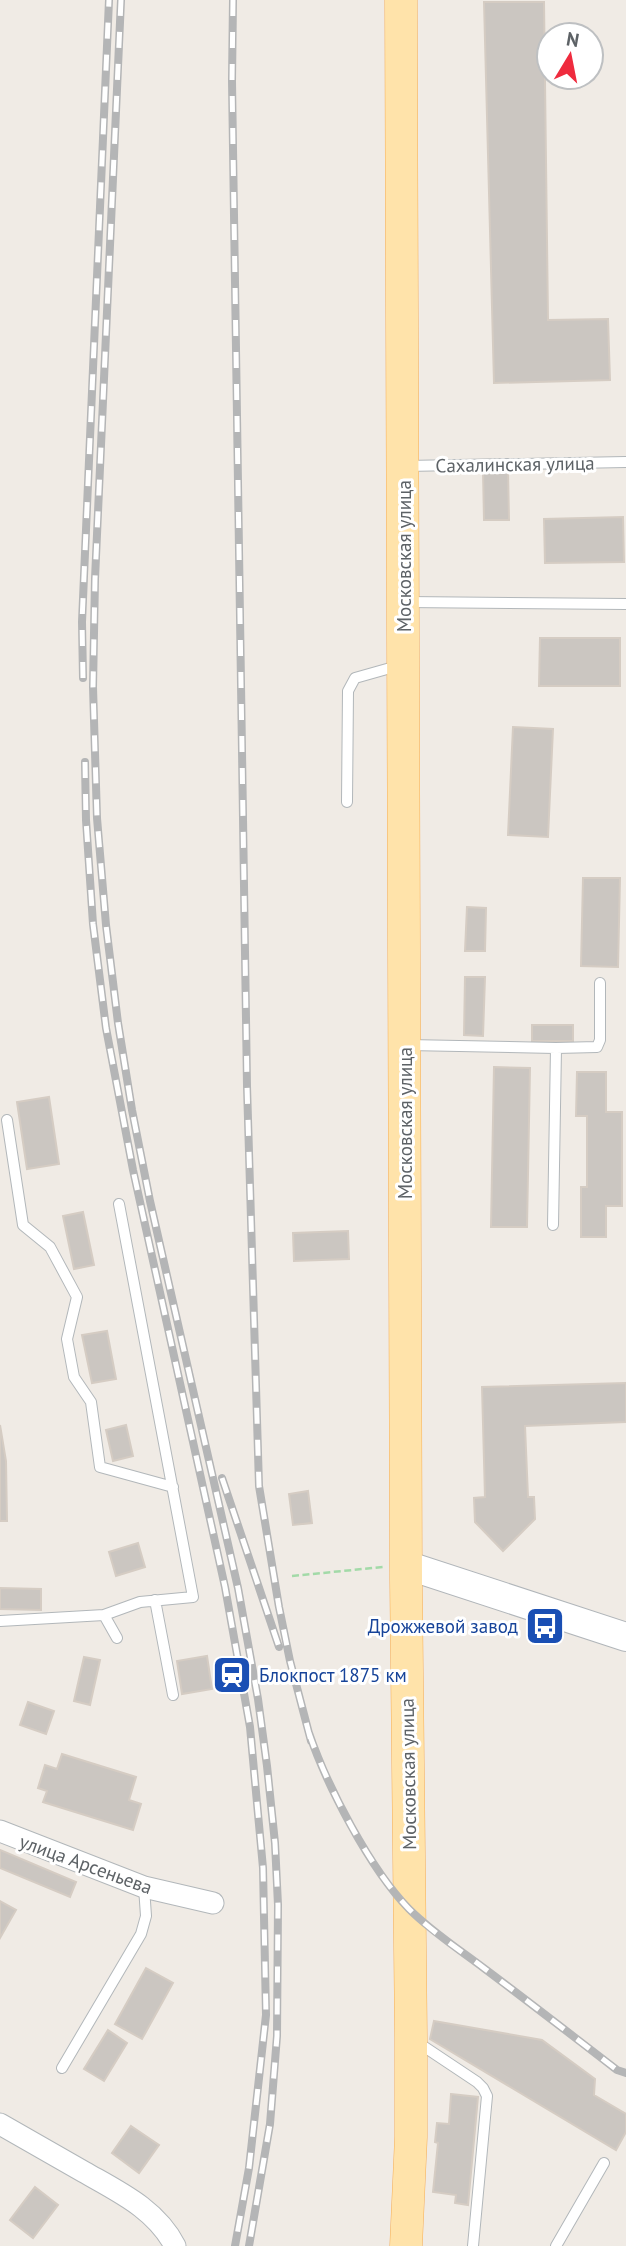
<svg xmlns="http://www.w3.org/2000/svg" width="626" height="2246" viewBox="0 0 626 2246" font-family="'PT Sans',sans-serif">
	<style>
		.building { fill: #cbc6c1; stroke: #d5ccc3; stroke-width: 2 }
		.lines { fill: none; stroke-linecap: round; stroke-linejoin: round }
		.lane-casing { stroke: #b2b7ba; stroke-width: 12 }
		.street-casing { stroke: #b2b7ba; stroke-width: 23 }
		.secondary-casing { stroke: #b1b6ba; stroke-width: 30 }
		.primary-casing { stroke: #f6ae57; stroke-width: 33 }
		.path { stroke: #a3daa8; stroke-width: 2.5; stroke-dasharray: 7 3.5; stroke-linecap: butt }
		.lane { stroke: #fff; stroke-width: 10 }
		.street { stroke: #fff; stroke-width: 21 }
		.secondary { stroke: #fff; stroke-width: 28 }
		.primary { stroke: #ffe3aa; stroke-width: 32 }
		.rail-casing { stroke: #b4b5b6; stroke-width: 8 }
		.rail { stroke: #fff; stroke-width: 5; stroke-dasharray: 16; stroke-linecap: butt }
		.labels { text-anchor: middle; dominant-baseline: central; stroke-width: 6; stroke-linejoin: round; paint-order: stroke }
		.street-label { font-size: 19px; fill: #5d6266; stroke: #fff }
		.transit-label { font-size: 19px; fill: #164399; stroke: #fff; text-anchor: end }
	</style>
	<rect width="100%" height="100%" fill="#f0ebe5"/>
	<path class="building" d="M484,2H544L548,320L608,319L610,380L494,383Z
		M508,470L509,520H484L483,471Z
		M623,517L624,562L545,563L544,519Z
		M540,638H620V686H539Z
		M513,727L553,729L548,837L508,835Z
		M583,878H620L618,967L581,966Z
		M467,907L486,908L485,951H465Z
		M465,977H485L483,1036L464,1035Z
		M532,1025H573V1041H532Z
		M494,1067L530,1068L527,1227H491Z
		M577,1072H606V1112H622V1206H606V1237H581V1187H587V1116H576Z
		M49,1097L59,1164L27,1169L17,1102Z
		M83,1212L94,1265L74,1269L63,1216Z
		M348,1231L349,1259L294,1261L293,1233Z
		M107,1331L116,1379L92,1383L82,1335Z
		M626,1383V1422L525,1426L528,1497H534L535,1519L503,1551L475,1522L474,1498L485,1497L482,1387Z
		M0,1425L6,1461L7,1521H0Z
		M126,1425L133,1456L113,1461L106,1430Z
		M308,1491L312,1523L293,1525L289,1494Z
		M138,1543L145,1567L116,1576L109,1552Z
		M0,1588L41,1589V1610L0,1609Z
		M207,1656L212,1689L182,1694L177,1661Z
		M84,1657L100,1660L90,1705L74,1701Z
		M28,1702L54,1711L46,1734L20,1725Z
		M62,1754L136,1777L129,1800L141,1804L133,1830L43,1802L47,1791L38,1788L45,1765L57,1769Z
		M0,1850L76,1882L70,1897L0,1868Z
		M0,1901L16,1910L0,1938Z
		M146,1968L173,1983L142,2039L115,2024Z
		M434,2021L542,2040L595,2079L594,2095L626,2114V2132L616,2150L430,2039Z
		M108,2030L127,2043L104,2081L84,2069Z
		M451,2094L478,2097L468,2205L455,2203L456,2195L433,2192L438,2143L435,2142L437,2123L449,2124Z
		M131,2126L159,2145L139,2173L112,2153Z
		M35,2187L58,2205L33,2238L10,2220Z"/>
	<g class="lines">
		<g class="lane-casing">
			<path id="lane" d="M406,466L626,462
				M406,602L626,604
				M347,802L348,691L355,678L401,665
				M408,1045L556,1048L553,1225
				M556,1048L597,1047L600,1040V983
				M7,1120L23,1225L50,1247L77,1297L67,1339L74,1377L91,1402L100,1467L173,1487
				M155,1600L173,1695
				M104,1615L140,1602L193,1597L119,1204
				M0,1621L104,1615L117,1638
				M417,2042L477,2082L483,2088L487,2096L473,2246
				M62,2068L141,1934L146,1916L144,1887
				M556,2246L604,2163"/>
		</g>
		<g class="street-casing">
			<path id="street" d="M0,1831L144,1887L213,1903
				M0,2124C28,2140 56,2156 84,2172C119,2192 156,2209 175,2246"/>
		</g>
		<g class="secondary-casing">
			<path id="secondary" d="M406,1565L626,1637"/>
		</g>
		<g class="primary-casing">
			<path id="primary" d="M401,0L406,1580L411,2038V2137L406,2246"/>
		</g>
		<path class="path" d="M292,1576L383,1567"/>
		<use href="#lane" class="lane"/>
		<use href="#street" class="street"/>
		<use href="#secondary" class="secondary"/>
		<use href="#primary" class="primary"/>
		<g class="rail-casing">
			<path id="rail" d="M121,0L95,579L93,687L97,818L106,925L118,1023L132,1110L150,1201L238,1588L258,1699L267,1766L275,1843L278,1905L277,2036L270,2124L249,2246
				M233,0L232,81L247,1086L259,1486L279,1607L290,1661L311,1741
				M83,678L82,622L109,0
				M85,762L86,820L93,924L106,1028L133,1170L225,1587L250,1727L263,1868L266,2015L249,2168L235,2246
				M222,1478L279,1647
				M309,1733C327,1786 370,1869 409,1909C432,1932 460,1950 485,1969C529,2002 573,2036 617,2070L626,2073"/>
		</g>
		<use href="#rail" class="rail"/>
	</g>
	<defs>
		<g id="bus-square" transform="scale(2.0125)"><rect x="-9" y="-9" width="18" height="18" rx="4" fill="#1a4fb4" stroke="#fff"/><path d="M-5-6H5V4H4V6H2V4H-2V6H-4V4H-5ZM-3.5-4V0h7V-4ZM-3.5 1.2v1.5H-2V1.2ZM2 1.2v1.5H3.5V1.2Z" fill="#fff"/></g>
		<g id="station-square" transform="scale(2.0125)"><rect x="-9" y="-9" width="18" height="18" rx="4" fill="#1a4fb4" stroke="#fff"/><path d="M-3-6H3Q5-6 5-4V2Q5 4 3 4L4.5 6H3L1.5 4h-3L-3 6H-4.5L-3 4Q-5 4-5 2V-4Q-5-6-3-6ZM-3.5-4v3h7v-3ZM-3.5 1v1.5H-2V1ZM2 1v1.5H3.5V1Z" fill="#fff"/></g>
	</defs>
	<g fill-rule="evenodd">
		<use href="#bus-square" x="545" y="1626"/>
		<use href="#station-square" x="232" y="1675"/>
	</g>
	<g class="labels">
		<g class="street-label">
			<text transform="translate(515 464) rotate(-1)">Сахалинская улица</text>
			<text transform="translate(404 556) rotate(-90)">Московская улица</text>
			<text transform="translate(405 1123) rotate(-90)">Московская улица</text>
			<text transform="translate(408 1774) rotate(-91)">Московская улица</text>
			<text transform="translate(86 1864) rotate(20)">улица Арсеньева</text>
		</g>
		<g class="transit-label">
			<text x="518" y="1626">Дрожжевой завод</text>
			<text x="259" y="1675" text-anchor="start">Блокпост 1875 км</text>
		</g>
	</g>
	<g transform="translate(570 56) rotate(10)"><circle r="33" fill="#ffffff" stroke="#bec0c2" stroke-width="2"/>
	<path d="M0-5L12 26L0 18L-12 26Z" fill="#ef2b3e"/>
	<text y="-10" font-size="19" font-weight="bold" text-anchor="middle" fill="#5d6266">N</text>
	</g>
</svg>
